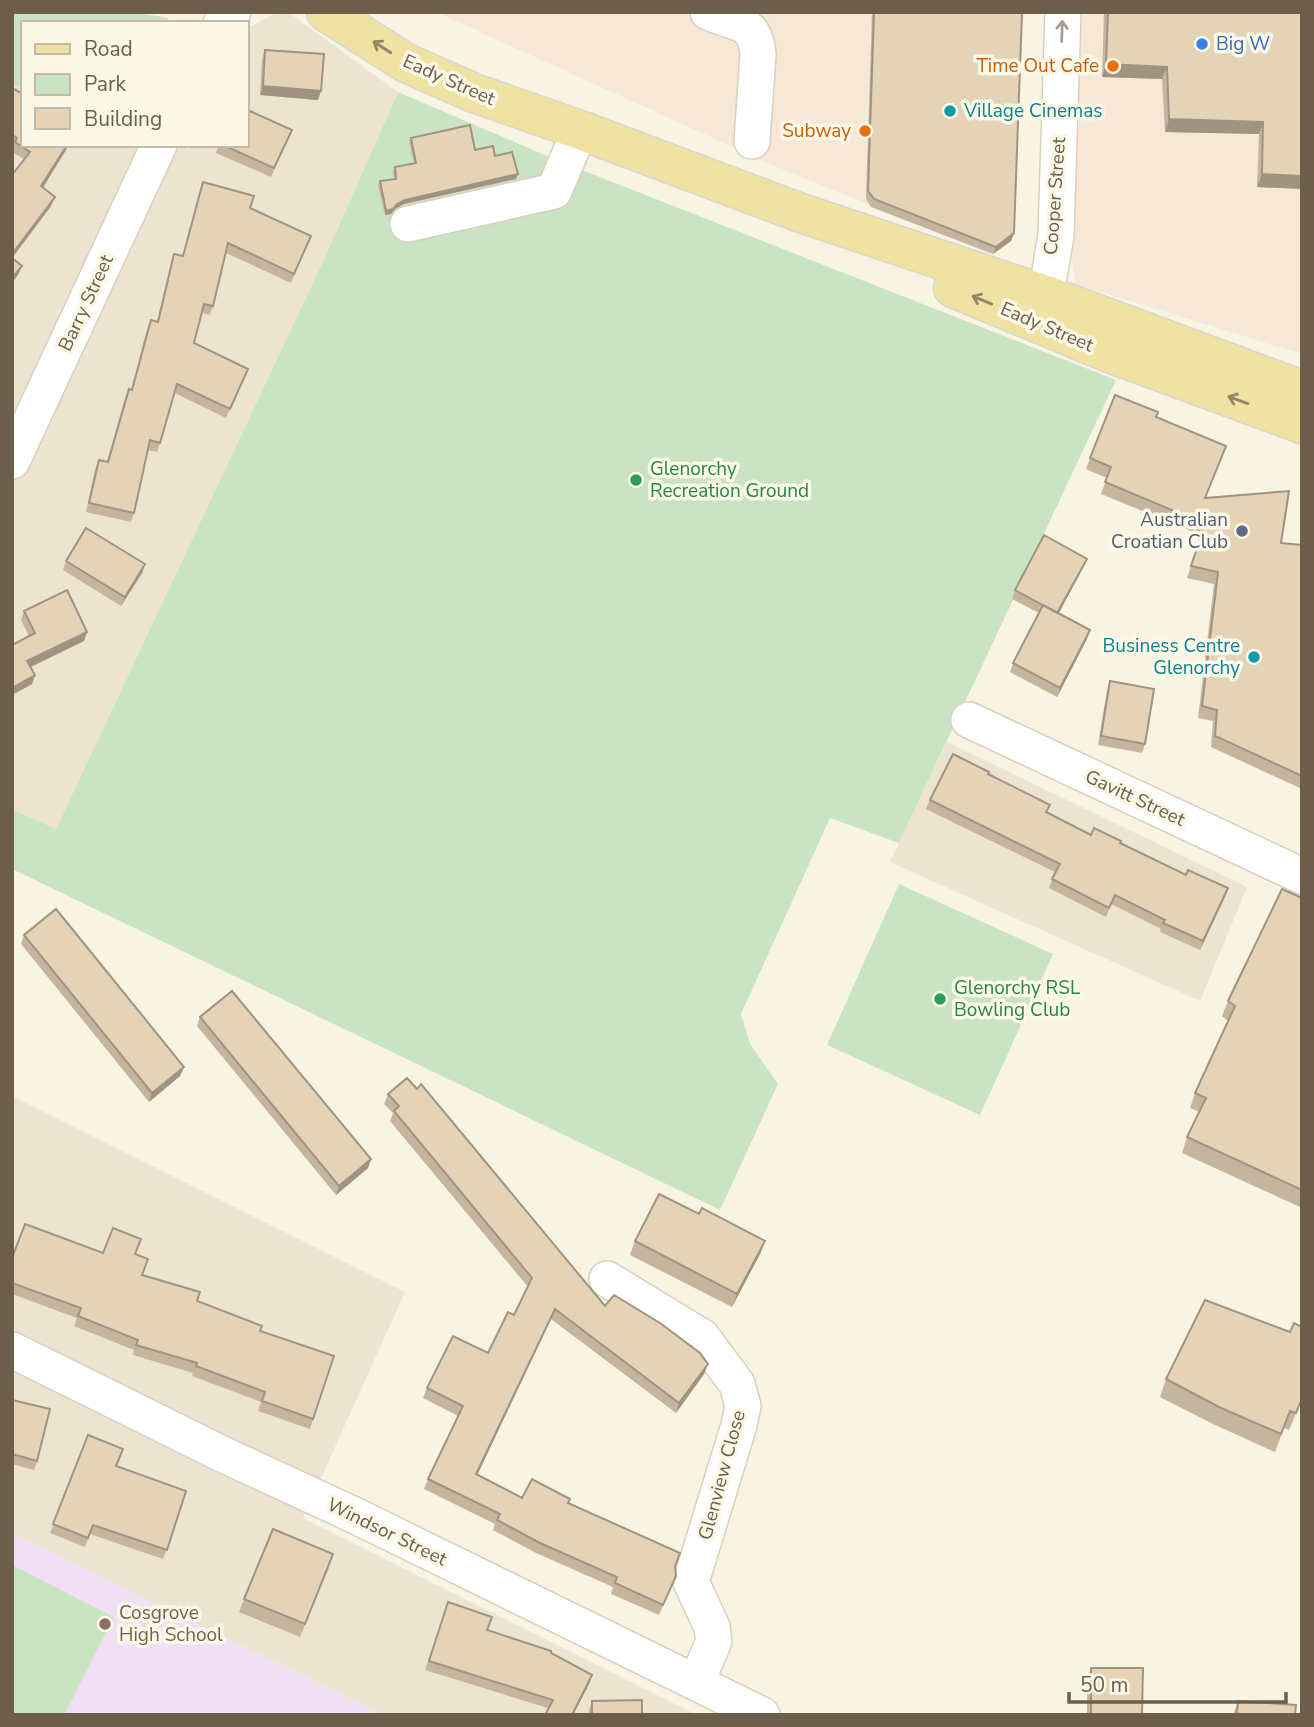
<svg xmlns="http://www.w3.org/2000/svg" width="1314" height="1727" viewBox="0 0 1314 1727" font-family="'Nunito Sans',sans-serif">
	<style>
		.residential { fill: #ece4d0 }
		.commercial { fill: #f7e7d7 }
		.education { fill: #f1dff4 }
		.green { fill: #cae4c3 }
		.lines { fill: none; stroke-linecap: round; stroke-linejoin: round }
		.minor-casing { stroke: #d8d0bd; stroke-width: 38 }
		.major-casing { stroke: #d9d5d0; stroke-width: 41 }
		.minor { stroke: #fff; stroke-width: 35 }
		.major { stroke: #efe2a2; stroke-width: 38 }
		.wall { fill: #c5b59e }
		.shaded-wall { fill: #a09481 }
		.building { fill: #e5d3b8; stroke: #a09481; stroke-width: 2 }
		.oneway { stroke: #a79e94 }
		.oneway2 { stroke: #948666 }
		.shop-dot { fill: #3f7fe0; stroke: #fcf8e8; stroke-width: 2.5 }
		.food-dot { fill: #e8710a; stroke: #fcf8e8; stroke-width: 2.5 }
		.culture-dot { fill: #0f9aa8; stroke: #fcf8e8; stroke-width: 2.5 }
		.leisure-dot { fill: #2e9e5b; stroke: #fcf8e8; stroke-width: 2.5 }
		.service-dot { fill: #5c6f8a; stroke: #fcf8e8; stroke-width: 2.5 }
		.education-dot { fill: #8d6e63; stroke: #fcf8e8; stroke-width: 2.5 }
		.labels { text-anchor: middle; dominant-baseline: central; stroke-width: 7; stroke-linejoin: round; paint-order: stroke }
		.shop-label { font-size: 19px; fill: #366cbe; stroke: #fcf8e8; text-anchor: start }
		.food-label { font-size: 19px; fill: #c56008; stroke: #fcf8e8; text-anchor: end }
		.street-label { font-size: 19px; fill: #6d5e4c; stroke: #fcf8e8 }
		.culture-label { font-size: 19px; fill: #0d838f; stroke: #fcf8e8; text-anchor: start }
		.leisure-label { font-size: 19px; fill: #27864d; stroke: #fcf8e8; text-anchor: start }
		.service-label { font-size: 19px; fill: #4e5e75; stroke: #fcf8e8; text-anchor: end }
		.education-label { font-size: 19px; fill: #785e54; stroke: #fcf8e8; text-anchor: start }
	</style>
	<rect width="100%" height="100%" fill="#f8f4e2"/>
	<path class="residential" d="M278,12H288L398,92L326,255L56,829L12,809V85L23,88V145H179L189,150L191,145H247V28Z
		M947,742L1247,887L1200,1001L890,862Z
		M12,1096L405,1292L303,1518L697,1715H383L12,1533Z"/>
	<path class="commercial" d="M436,12H1024L1011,241L992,255L772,165Z
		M1081,12H1302V354L1075,284L1072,258Z"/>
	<path class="education" d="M12,1533L383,1715H12Z"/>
	<path class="green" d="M12,12H132L169,18L166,23H23V88L12,85Z
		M398,92L559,161L1116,380L899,843L830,818L741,1014L750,1044L778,1084L720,1210L12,869V809L56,829L326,255Z
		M899,884L1053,954L980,1115L827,1045Z
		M12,1565L114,1617L64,1715H12Z"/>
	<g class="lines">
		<g class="minor-casing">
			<path id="minor" d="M708,12C735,25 755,18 758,54L752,141
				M221,23L233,12
				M408,224L554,191L580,130
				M1046,295L1056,235L1063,12
				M12,461L159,145
				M969,720L1302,876
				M607,1279L702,1337L737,1384L743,1406L739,1425L691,1582L712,1627L714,1641L696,1683
				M12,1350L220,1453L356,1516L762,1715"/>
		</g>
		<g class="major-casing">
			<path id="major" d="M326,12L406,63L474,93L580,130L801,213L1046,295L1302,390
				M953,288L1112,354L1302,424"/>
		</g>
		<use href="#minor" class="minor"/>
		<use href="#major" class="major"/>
	</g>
	<path class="wall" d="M872,12H1022L1014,233L1011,241L993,254L871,207L866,199Z
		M1104,12H1302V189L1257,187L1259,134L1165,132L1162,79L1102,77Z
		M265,50L318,100L260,95L262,59Z
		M12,88L23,145H69L43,188L51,206L12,258L24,159L12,152Z
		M292,130L271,177L216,153L218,145H247Z
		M411,138L475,150L495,156L518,174L516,179L404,204L395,209L391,214L385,215L378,186L380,181L394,179L393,172L395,167L414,163L409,142Z
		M203,182L250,208L311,236L291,283L226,253L213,306L210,315L202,313L194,343L244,378L226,418L175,393L157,452L148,450L134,513L131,522L86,512L95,469L99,460L107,462L125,398L129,389L131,390L147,329L151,320L157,322L171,263L174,254L183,256Z
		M1115,395L1156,417L1226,446L1205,498L1281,543L1302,545V789L1211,747L1213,721L1198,718L1214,584L1187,578L1201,535L1101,494L1107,478L1086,469Z
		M1087,559L1083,568L1058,614L1087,639L1057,697L1010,672L1013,663L1039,613L1012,599L1015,590Z
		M66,561L145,564L142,573L121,606L63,570Z
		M67,590L87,632L84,641L31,667L35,675L32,684L12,695V645L29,636L21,620L24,611Z
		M1110,681L1145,744L1142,753L1098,745L1107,690Z
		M988,774L1047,813L1091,835L1120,843L1186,875L1228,888L1200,950L1160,932L1161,929L1111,904L1106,917L1049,888L1055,872L926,809L930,800Z
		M1302,898V1208L1182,1153L1187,1137L1199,1112L1190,1108L1195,1093L1228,1021L1222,1016L1228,1001Z
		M24,935L184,1067L180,1076L149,1102L21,944Z
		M200,1017L371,1159L368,1168L336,1195L197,1026Z
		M388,1094L605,1306L708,1364L704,1374L676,1413L551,1319L477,1474L522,1498L568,1503L675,1566L676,1576L659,1615L611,1594L613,1587L536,1553L493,1530L495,1524L424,1489L428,1479L458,1416L423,1398L427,1388L488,1353L514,1315L528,1287L390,1121L393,1113L384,1104Z
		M699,1214L765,1241L760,1254L732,1307L630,1255L635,1241Z
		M103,1253L136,1254L142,1275L260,1331L334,1356L310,1429L258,1411L261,1402L192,1376L193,1373L133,1355L134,1350L74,1326L77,1318L12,1294V1258Z
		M1302,1327V1399L1289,1430L1284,1428L1275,1452L1213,1424L1160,1397L1166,1379Z
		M12,1400L37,1461L34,1470L12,1464Z
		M88,1435L116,1466L186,1491L163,1559L90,1534L85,1547L50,1533Z
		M329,1568L300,1637L239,1612L244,1599Z
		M448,1602L487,1630L551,1653L589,1684L573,1715H545L548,1708L425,1670Z
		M1091,1668L1142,1715H1087V1679Z
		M592,1701L642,1715H589V1710Z
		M1238,1701L1295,1715H1233Z"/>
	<path class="shaded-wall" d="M1106,64L1167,67L1162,79L1102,77Z
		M263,86L321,91L318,100L260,95Z
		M1169,119L1263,122L1259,134L1165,132Z
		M67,145H69L38,195L41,186Z
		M518,174L516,179L404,204L395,209L391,214L385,215L386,211L405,200Z
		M1262,174L1302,176V189L1257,187Z
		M55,197L51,206L12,258V254Z
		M1014,233L1011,241L993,254L996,247Z
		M22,266L18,275L12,283V278Z
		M1087,559L1083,568L1054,622L1057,613Z
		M145,564L142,573L121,606L125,597Z
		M1090,630L1087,639L1057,697L1060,688Z
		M87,632L84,641L24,670L27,661Z
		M35,675L32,684L12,695V688Z
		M1228,888L1225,897L1200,950L1203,941Z
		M184,1067L180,1076L149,1102L152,1093Z
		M371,1159L368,1168L336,1195L339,1186Z
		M765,1241L760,1254L732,1307L737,1294Z
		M555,1309L551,1319L473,1484L476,1474Z
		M708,1364L704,1374L676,1413L679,1403Z
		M592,1675L589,1684L573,1715H572Z"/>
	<path class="building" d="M874,12H1022L1014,233L996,247L874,199L868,191Z
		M1108,12H1302V176L1262,174L1263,122L1169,119L1167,67L1106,64Z
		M265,50L324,54L321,91L263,86Z
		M12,88L23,94V145H67L41,186L55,197L12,254V175L30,152L15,142L17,138L12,135Z
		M250,111L292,130L274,168L223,145H247V119Z
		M470,125L475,150L493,146L495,156L512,152L518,174L405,200L397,204L393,209L386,211L380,181L396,179L395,167L416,163L411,138Z
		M203,182L254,196L250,208L311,236L294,274L228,243L213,306L204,304L194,343L248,369L230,409L177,384L160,443L150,440L134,513L89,503L99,460L108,462L129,389L132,390L151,320L158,322L174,254L183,256Z
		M12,258L22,266L12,278Z
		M1115,395L1158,412L1156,417L1226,446L1205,498L1289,491L1281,543L1302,545V776L1215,736L1217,710L1202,706L1218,572L1191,566L1205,524L1105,482L1111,467L1090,458Z
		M86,528L145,564L125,597L66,561Z
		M1044,535L1087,559L1057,613L1015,590Z
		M67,590L87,632L27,661L35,675L12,688V645L35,633L24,611Z
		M1043,605L1090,630L1060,688L1013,663Z
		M1110,681L1154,689L1145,744L1101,736Z
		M953,754L989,772L988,774L1050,805L1046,812L1091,835L1094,828L1121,841L1120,843L1186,875L1188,870L1228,888L1203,941L1163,923L1165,920L1115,895L1109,908L1052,879L1060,864L930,800Z
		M1282,889L1302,898V1190L1187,1137L1206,1098L1195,1093L1235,1006L1228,1001Z
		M56,909L184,1067L152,1093L24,935Z
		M232,991L371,1159L339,1186L200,1017Z
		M407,1078L417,1089L421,1084L605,1306L614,1295L660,1323L700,1353L708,1364L679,1403L555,1309L476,1474L522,1498L532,1479L570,1499L568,1503L680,1553L675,1566L676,1576L663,1605L615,1583L617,1577L540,1543L497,1520L500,1514L428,1479L463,1406L427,1388L453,1336L488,1353L508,1312L514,1315L532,1278L394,1111L399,1106L388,1094Z
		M659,1194L699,1214L702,1208L765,1241L737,1294L635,1241Z
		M25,1224L103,1253L113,1228L141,1239L135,1254L148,1259L142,1275L200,1292L197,1301L262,1326L260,1331L334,1356L313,1419L262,1401L265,1392L196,1366L197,1363L136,1345L138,1340L78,1316L81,1308L12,1283V1258Z
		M1205,1300L1290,1332L1294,1323L1302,1327V1398L1296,1413L1290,1411L1281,1434L1219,1407L1166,1379Z
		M12,1400L50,1409L37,1461L12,1454Z
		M88,1435L123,1449L116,1466L186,1491L167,1550L93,1525L88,1538L53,1524Z
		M273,1529L333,1554L305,1624L244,1599Z
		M448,1602L492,1617L487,1630L551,1651V1653L592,1675L572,1715H545L553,1700L429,1661Z
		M1091,1668H1143L1142,1715H1091Z
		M642,1700V1715H592V1701Z
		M1238,1701L1296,1705L1295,1715H1237Z"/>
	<defs><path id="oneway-shaft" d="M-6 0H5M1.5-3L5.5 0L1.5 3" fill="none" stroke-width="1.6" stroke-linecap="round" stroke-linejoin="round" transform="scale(1.75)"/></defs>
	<use class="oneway" href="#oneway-shaft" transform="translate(1062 31) rotate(-88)"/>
	<g class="oneway2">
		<use href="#oneway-shaft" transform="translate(382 47) rotate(-147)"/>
		<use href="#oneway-shaft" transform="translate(982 300) rotate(-157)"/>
		<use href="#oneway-shaft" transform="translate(1238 400) rotate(-160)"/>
	</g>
	<circle class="shop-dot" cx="1202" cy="44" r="7"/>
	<g class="food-dot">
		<circle cx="1113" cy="66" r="7"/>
		<circle cx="865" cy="131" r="7"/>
	</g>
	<g class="culture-dot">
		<circle cx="950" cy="111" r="7"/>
		<circle cx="1254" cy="657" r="7"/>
	</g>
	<g class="leisure-dot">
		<circle cx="636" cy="480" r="7"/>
		<circle cx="940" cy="999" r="7"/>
	</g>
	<circle class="service-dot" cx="1242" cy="531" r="7"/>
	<circle class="education-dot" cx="105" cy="1624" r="7"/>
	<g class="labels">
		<g class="shop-label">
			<text x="1216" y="44">Big W</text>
		</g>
		<g class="food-label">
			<text x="1099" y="66">Time Out Cafe</text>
			<text x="851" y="131">Subway</text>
		</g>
		<g class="street-label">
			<text transform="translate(449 80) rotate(24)">Eady Street</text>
			<text transform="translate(1055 196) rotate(-86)">Cooper Street</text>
			<text transform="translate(86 303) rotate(-65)">Barry Street</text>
			<text transform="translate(1047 327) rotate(23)">Eady Street</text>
			<text transform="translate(1135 798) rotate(25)">Gavitt Street</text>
			<text transform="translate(722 1475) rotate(-75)">Glenview Close</text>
			<text transform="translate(387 1532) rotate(26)">Windsor Street</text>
		</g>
		<g class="culture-label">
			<text x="964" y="111">Village Cinemas</text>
			<text x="1240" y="646" text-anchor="end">Business Centre<tspan x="1240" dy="22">Glenorchy</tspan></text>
		</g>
		<g class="leisure-label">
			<text x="650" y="469">Glenorchy<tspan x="650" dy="22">Recreation Ground</tspan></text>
			<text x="954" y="988">Glenorchy RSL<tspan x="954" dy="22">Bowling Club</tspan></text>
		</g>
		<g class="service-label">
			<text x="1228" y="520">Australian<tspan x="1228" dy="22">Croatian Club</tspan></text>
		</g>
		<g class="education-label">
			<text x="119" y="1613">Cosgrove<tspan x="119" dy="22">High School</tspan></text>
		</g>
	</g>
	<rect width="1314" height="1727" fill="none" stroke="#6d5e4c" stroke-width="28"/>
	<rect x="21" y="21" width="228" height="126" fill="#fcf8e8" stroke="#c3baaa" stroke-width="2"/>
	<rect x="35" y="44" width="35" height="10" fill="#efe2a2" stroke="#c3baaa" stroke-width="2"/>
	<text x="84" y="56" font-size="21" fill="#6d5e4c">Road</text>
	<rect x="35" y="74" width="35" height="21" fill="#cae4c3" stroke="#c3baaa" stroke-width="2"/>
	<text x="84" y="91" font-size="21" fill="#6d5e4c">Park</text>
	<rect x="35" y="108" width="35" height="21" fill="#e5d3b8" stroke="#c3baaa" stroke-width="2"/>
	<text x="84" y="126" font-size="21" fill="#6d5e4c">Building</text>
	<path d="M1069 1692v10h217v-10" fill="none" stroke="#6d5e4c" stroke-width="3.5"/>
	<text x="1080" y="1692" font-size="21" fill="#6d5e4c" stroke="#fcf8e8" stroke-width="5" paint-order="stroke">50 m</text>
</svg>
